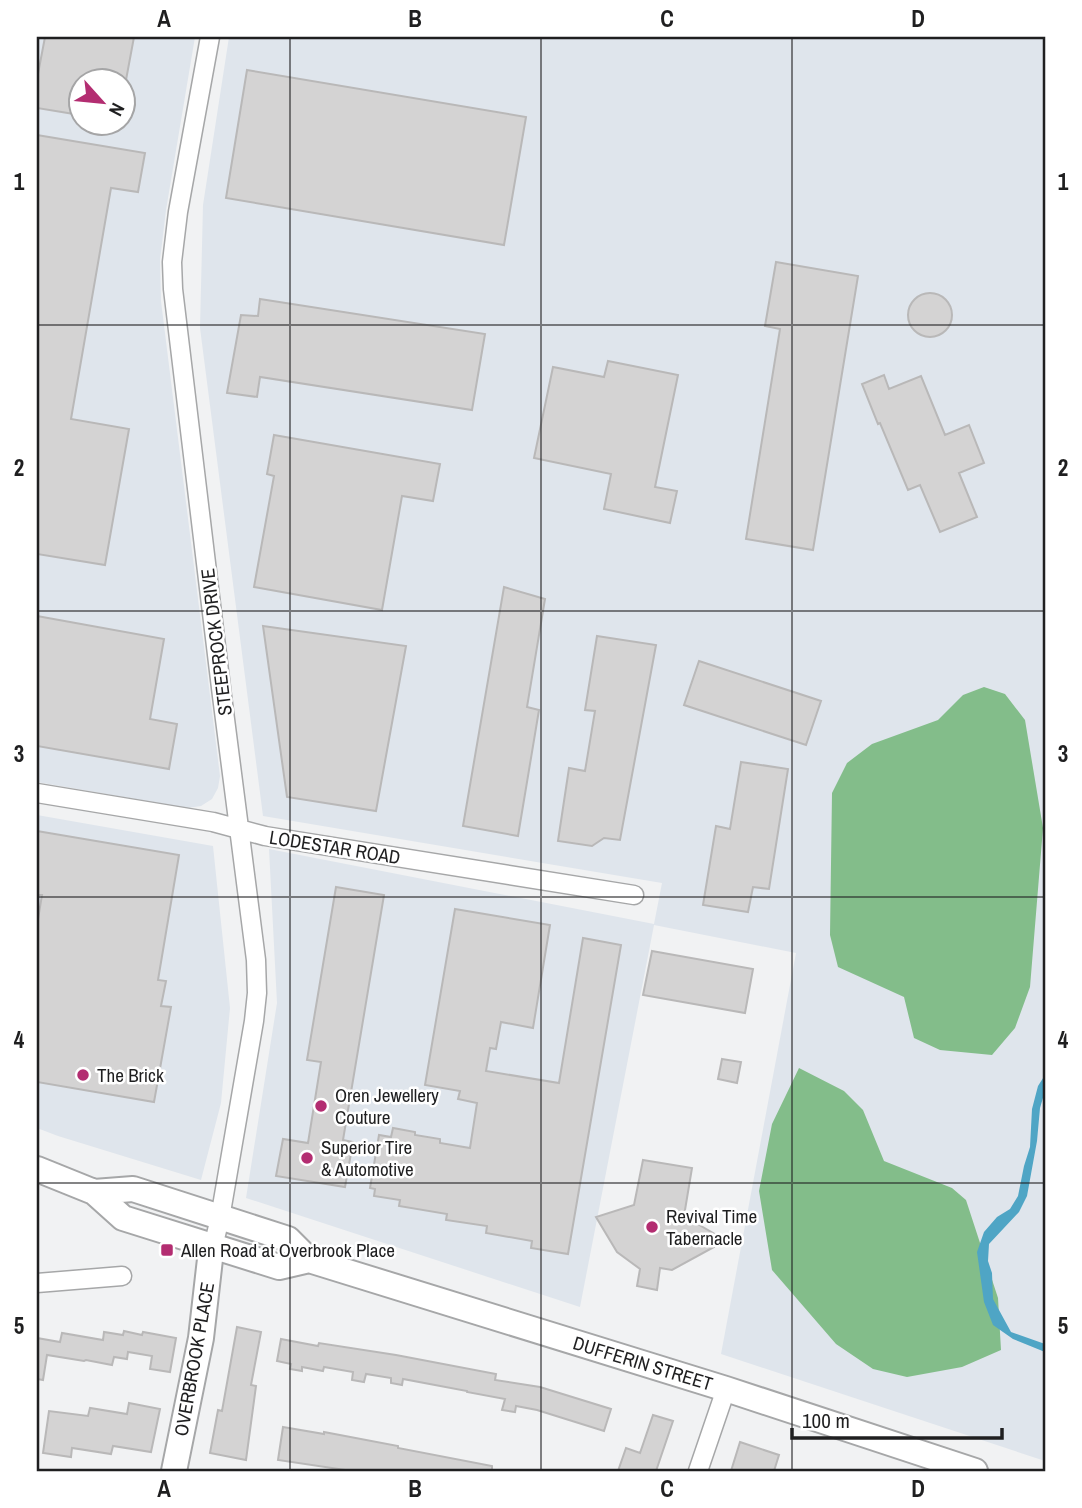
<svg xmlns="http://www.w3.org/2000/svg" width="1082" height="1508" viewBox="0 0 1082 1508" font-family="'Archivo Narrow',sans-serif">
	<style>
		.built { fill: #dfe5ec; fill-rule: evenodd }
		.forest { fill: #83bd8a }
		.water { fill: #4fa5c5 }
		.building { fill: #d4d3d3; stroke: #b9b8b8; stroke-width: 2 }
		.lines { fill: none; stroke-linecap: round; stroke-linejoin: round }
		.street-casing { stroke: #a6a7a8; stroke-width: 21 }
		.secondary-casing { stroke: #a6a7a8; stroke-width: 28 }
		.street { stroke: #fff; stroke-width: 18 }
		.secondary { stroke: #fff; stroke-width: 24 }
		.grid { fill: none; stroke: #1f1f20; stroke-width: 2; stroke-opacity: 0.55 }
		.poi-dot { fill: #b32d71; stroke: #fff; stroke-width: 2.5 }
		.labels { text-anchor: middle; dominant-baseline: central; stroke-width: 5; stroke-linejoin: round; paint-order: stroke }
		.street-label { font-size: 19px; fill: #1f1f20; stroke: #fff }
		.poi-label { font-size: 19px; fill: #1f1f20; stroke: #fff; text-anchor: start }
		.neatline { fill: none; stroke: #1f1f20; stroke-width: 2.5 }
		.grid-label { font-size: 23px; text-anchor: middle; font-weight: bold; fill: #1f1f20 }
	</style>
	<rect width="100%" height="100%" fill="#f1f2f3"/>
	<path class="built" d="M37,37H195L166,210L160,260L161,301L220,776L218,788L212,799L201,806L187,808L37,782ZM80,80H122V122H80Z
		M229,37H1045V1461L721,1354L796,953L654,925L580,1307L246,1198L277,1003L269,849L654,924L662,883L263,816L200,328L203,205Z
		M37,815L213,846L230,1008L221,1103L201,1180L58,1136L37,1128Z"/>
	<path class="forest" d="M984,687L1005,694L1025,720L1043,828L1030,987L1015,1028L992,1055L940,1050L914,1038L904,997L838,967L830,935L832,793L847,763L872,744L938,720L963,695Z
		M799,1068L844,1091L863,1110L884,1161L952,1188L966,1200L998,1298L1001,1350L962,1367L907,1377L873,1369L836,1344L772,1270L759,1191L772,1124Z"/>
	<path class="water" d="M1045,1075V1091L1040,1108L1037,1141L1027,1196L1019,1212L989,1244L988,1261L992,1273L993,1299L1011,1332L1045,1344V1352L1013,1339L993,1325L984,1302L977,1252L984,1232L997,1217L1010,1209L1018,1196L1024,1166L1030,1147L1032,1109L1038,1086Z"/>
	<path class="building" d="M45,37H134L126,80H80V115L37,108V79Z
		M247,70L526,117L504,245L226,198Z
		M37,135L145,153L138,192L111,188L71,419L129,429L105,565L37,554Z
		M776,262L858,276L813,550L746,539L780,329L765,326Z
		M908 315a22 22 0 1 1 44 0a22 22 0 1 1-44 0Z
		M260,299L485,334L472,410L260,377L257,397L227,393L241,315L258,316Z
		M608,361L678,375L655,487L677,491L670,523L604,509L611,474L534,458L553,367L604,377Z
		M884,375L889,389L921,376L945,435L969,425L984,463L959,473L977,517L940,532L920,485L908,490L880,423L878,424L862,384Z
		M274,435L440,464L433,501L402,496L382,610L254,587L274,476L267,474Z
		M504,587L545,599L527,707L539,710L518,836L463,826Z
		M37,616L164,639L150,719L177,724L169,769L37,746Z
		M263,626L406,646L376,811L287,797Z
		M597,636L656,645L620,840L604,838L592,846L558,841L569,768L585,771L595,711L585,710Z
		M699,661L821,701L806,745L684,705Z
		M741,762L788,769L769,889L753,887L748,912L703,905L716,826L730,829Z
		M37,831L179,855L158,980L166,981L161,1006L171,1007L154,1102L37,1082V925L42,895H37Z
		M336,887L384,895L343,1140L353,1142L345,1187L276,1176L283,1139L308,1143L321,1062L307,1060Z
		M455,909L550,925L533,1028L501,1022L496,1049L490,1048L486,1071L559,1083L583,938L621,945L568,1254L531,1248L532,1241L486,1233L487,1226L446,1220L447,1214L399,1206L400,1200L374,1196L375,1189L370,1188L379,1135L391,1137L393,1128L415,1132V1135L440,1139V1143L470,1148L477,1103L458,1099L460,1091L425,1085Z
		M652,951L753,969L745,1013L643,995Z
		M722,1059L741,1062L737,1083L718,1079Z
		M643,1160L692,1168L684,1216L718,1236L714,1247L672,1270L660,1268L657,1290L637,1286L640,1269L617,1252L596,1217L634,1205Z
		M237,1327L261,1332L251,1385L256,1386L246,1460L210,1453L218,1410L222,1411Z
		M124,1331L142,1335L143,1332L176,1338L170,1372L150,1369L152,1356L128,1352L127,1359L114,1357L112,1365L86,1360L84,1361L47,1355L43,1380L37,1379V1338L60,1342L62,1333L103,1340L104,1332L123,1335Z
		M281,1339L318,1346L319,1343L396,1355L496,1374L495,1380L540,1387L611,1409L604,1431L537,1410L516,1406L515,1412L502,1410L505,1399L467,1392V1391L403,1379L402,1385L391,1383V1378L366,1374L364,1382L352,1380L353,1372L324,1367L323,1371L302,1367V1371L290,1369L291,1364L277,1361Z
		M129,1403L160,1409L151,1452L113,1446L111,1454L72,1448L71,1457L43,1453L49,1411L88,1416L90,1408L127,1414Z
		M653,1415L673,1421L656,1471H618L626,1448L640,1453Z
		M283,1427L324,1434V1432L398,1446V1448L492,1466V1471H352L278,1460Z
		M740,1442L779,1455L774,1471H731Z"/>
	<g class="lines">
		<g class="street-casing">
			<path id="street" d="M210,37L178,212L172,262L173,289L222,696L256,960L257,993L254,1021L220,1218L213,1247
				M37,793L213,822L265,836L634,895
				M37,1283L122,1276
				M698,1471L726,1389"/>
		</g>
		<g class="secondary-casing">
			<path id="secondary" d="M37,1169L94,1192L123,1218L279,1267L309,1260
				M94,1192L133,1189L288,1239L309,1260L726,1389L975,1471
				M174,1471L201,1338L210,1259L213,1247"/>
		</g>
		<use href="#street" class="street"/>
		<use href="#secondary" class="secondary"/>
	</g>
	<path class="grid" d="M290,37V1471M541,37V1471M792,37V1471M37,325H1045M37,611H1045M37,897H1045M37,1183H1045"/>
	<g class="poi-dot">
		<circle cx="83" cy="1075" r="7"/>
		<circle cx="321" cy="1106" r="7"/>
		<circle cx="307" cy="1158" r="7"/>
		<circle cx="652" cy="1227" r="7"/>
		<rect x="160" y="1243" width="14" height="14" rx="3.5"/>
	</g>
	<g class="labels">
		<g class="street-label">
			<text transform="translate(216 642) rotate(-97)">STEEPROCK DRIVE</text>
			<text transform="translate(335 847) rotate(9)">LODESTAR ROAD</text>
			<text transform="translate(194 1359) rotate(-80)">OVERBROOK PLACE</text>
			<text transform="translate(643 1363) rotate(17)">DUFFERIN STREET</text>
		</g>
		<g class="poi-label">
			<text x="97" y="1075">The Brick</text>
			<text x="335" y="1095">Oren Jewellery<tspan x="335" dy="22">Couture</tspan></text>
			<text x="321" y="1147">Superior Tire<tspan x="321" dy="22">&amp; Automotive</tspan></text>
			<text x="666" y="1216">Revival Time<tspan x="666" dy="22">Tabernacle</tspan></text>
			<text x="181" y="1250">Allen Road at Overbrook Place</text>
		</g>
	</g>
	<rect width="1082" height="1508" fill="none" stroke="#ffffff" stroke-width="77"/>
	<g transform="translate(102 102) rotate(117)"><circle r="33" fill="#ffffff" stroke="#a5a5a6" stroke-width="2"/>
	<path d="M0-5L12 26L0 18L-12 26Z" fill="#b32d71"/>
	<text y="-10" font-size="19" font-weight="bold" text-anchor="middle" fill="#1f1f20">N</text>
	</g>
	<path d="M792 1428v10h210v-10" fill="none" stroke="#1f1f20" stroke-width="3.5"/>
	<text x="802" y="1428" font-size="21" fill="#1f1f20" stroke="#ffffff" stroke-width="5" paint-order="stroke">100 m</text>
	<rect x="38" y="38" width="1006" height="1432" class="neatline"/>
	<g class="grid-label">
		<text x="164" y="27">A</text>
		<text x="415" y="27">B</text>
		<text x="667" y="27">C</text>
		<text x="918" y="27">D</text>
		<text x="19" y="190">1</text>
		<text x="1063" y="190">1</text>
		<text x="19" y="476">2</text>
		<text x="1063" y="476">2</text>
		<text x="19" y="762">3</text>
		<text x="1063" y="762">3</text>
		<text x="19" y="1048">4</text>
		<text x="1063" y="1048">4</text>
		<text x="19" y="1334">5</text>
		<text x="1063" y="1334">5</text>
		<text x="164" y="1497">A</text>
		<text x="415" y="1497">B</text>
		<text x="667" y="1497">C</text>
		<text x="918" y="1497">D</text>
	</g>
</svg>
